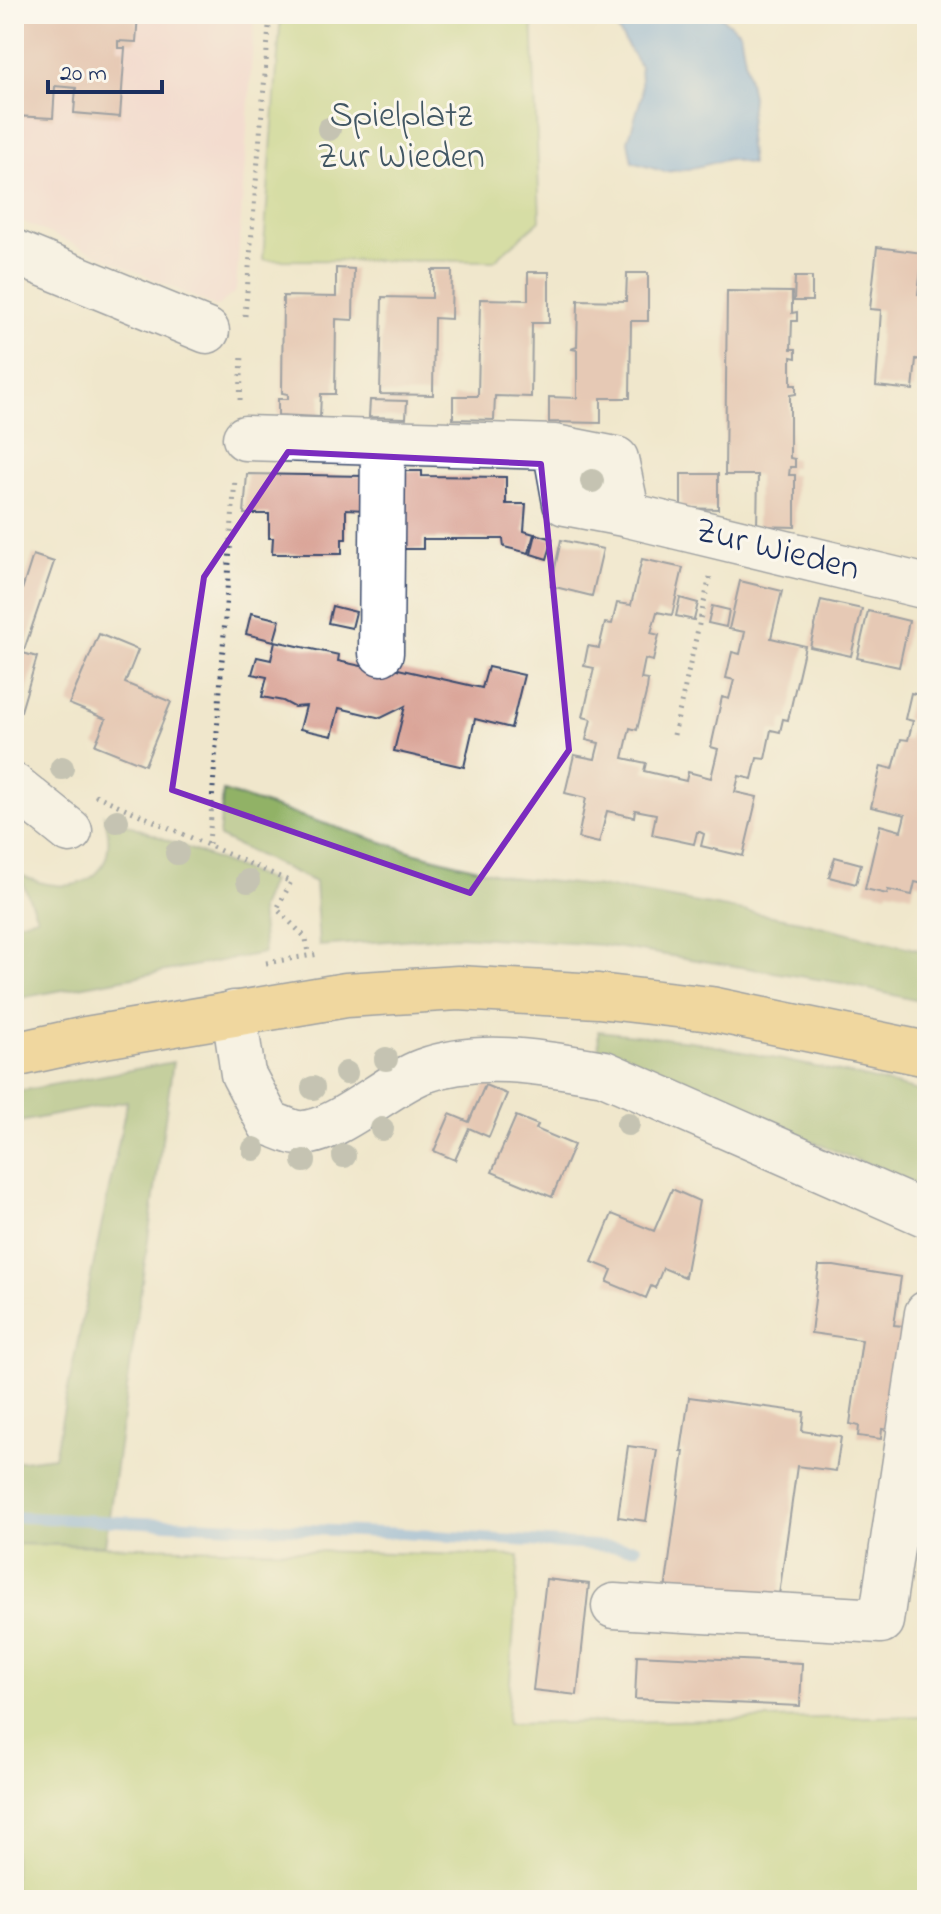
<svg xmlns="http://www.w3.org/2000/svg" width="941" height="1914" viewBox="0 0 941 1914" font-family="'Indie Flower',sans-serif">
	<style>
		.built { fill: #f7cfd3 }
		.green { fill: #b7d075; stroke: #69806a; stroke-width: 2 }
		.forest { fill: #91b266; stroke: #567062; stroke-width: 2 }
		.water { fill: #72a7df; stroke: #466b9e; stroke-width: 2 }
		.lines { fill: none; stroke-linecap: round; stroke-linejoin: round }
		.stream { stroke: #72a7df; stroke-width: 11 }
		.building { fill: #daa599 }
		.minor-casing { stroke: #3b4b6e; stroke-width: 47 }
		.major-casing { stroke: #3b4b6e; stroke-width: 47 }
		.path { stroke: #3b4b6e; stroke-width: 5; stroke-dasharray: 2 6; stroke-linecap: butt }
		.minor { stroke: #fff; stroke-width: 44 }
		.major { stroke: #f0c469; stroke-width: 44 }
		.tree { fill: #909893 }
		.marked { fill: none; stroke: #7b2cbf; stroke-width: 6; stroke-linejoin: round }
		.labels { text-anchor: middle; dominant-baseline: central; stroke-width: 6; stroke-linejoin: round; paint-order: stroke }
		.park-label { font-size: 36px; fill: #425764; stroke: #fbf7ec }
		.street-label { font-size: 36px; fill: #1b2f5e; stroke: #fbf7ec }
	</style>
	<rect width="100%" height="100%" fill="#fbf7ec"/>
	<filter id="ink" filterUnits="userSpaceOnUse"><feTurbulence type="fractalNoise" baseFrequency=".0125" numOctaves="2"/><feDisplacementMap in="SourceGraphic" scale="16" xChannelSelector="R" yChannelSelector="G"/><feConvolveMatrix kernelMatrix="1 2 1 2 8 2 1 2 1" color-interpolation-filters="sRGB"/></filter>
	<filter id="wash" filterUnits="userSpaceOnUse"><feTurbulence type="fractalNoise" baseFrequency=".006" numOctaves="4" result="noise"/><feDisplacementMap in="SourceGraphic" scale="32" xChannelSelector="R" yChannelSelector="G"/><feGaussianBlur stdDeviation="1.8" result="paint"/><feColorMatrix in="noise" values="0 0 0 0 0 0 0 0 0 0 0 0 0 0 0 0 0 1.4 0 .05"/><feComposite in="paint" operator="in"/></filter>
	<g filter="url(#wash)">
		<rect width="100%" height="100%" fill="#f0e7cc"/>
		<path class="built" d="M14,14H255L236,291L217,307L14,218Z"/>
		<path class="green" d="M281,14H532L540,220L494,261L263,260Z
			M14,1544L519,1556L507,1724L927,1716V1900H273L163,1888V1900H14Z"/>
		<path class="forest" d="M223,791L416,853L509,877L620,889L800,921L927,952V1003L842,983L602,945L458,936L319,946L315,882L219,837Z
			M104,815L271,881L260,909L264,953L14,999V923L37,917L19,874C72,901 124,880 104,815Z
			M598,1031L691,1041L855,1075L927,1093V1189L599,1053Z
			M173,1062L105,1545L14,1544V1462L54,1457L127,1101L14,1123V1092Z"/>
		<path class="water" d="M608,14H717L740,32L752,97L748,137L751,164L728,159L689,169L665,172L632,162L628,141L642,95L640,66Z"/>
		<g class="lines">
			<path class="stream" d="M14,1517L393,1533L636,1548"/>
		</g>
		<g id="blocks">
			<path class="building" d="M14,14H138L136,42L118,41V48H125L120,117L74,113L76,88L55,86L53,118L14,116Z
				M877,247L923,253L918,294L927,295V361L916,359L913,390L876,386L881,310L870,309Z
				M336,268L354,269L353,320L336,319L335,394H321L320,417L278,415V399H288V394L282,393L283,296L336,297Z
				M432,270H452L451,319L434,318L433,395L380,394L382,297L432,298Z
				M528,272H549V323H532L531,397L495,396L494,420L453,419V396H478L480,299L528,300Z
				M627,273H648V321H631L630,398H601V423L549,422V397L577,398V350L571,349L577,347L578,300L626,301Z
				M795,277H812V301H794Z
				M727,291L792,292V313L797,312V321H792L791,349H796V358L791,357V385H796V394L790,395V458L795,459V467H790L789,475H795V527L757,526L758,475H725Z
				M370,400L407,401L406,418L369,417Z
				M400,471H422V476L506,477V504H526L524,531L534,534L529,553L504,547L503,539H423V549H399Z
				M247,474L366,476V510L346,509V539H342V554H272L273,538H269V514H244Z
				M681,474H718V509L681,508Z
				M536,534L553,539L547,559L531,554Z
				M561,540L603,549L592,596L551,586Z
				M33,555L54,562L23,653L37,657L21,711L14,709V615Z
				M642,559L683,568L672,615L657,612L651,633L659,635L657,643L653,661L645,659L641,679L648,680L647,689L637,730L630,728L623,758L646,763L644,771L686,781L688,772L711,778L718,749L711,747L722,697L729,699L734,680L726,678L732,652L740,654L745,632L729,629L740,581L782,591L771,638L805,646L788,720L783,719L780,732L771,730L765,759L757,758L752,779L739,776L735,792L757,797L743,856L701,846L704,834L700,832H697L694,844L652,835L656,814L635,810L634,817L607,811L599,843L578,838L586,798L565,793L574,755L595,759L599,743L586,740L591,719L583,717L594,668L584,666L588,646L599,648L605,623L612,624L617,603L631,605Z
				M680,598L698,603L694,620L676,616Z
				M821,600L862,609L851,656L810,647Z
				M332,606L356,612L352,628L328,623Z
				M712,606L729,610L726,627L708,623Z
				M868,611L909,621L899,667L857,658Z
				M251,613L280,620L274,641L246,634Z
				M99,634L138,650L125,683L171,702L145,765L95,745L106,719L69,704Z
				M275,641L339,655L338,661L375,669L376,664L482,688L488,667L524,675L511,728L475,719L464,767L394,751L405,706L381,718L339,708L332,736L300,729L306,706L294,707L283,701L262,697L267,677L252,674L257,657L271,660Z
				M924,674L927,675V885L915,882L912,895L888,890L887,894L865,889L880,825L901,831L905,815L871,807L881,766L893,769L901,739L908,740L913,721L905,719L911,693L919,695Z
				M835,857L861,864L856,884L829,877Z
				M485,1085L507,1094L489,1137L469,1128L455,1160L434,1151L450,1114L469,1122Z
				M516,1116L538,1125L536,1129L574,1145L552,1197L492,1172Z
				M672,1189L699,1201L685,1277L663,1268L655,1288L651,1286L646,1298L607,1282L612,1270L592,1262L612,1214L654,1231Z
				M819,1266H834L901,1277L894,1325L903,1326L888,1430L882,1429L881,1439L858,1436L859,1426L850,1424L862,1340L811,1333Z
				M689,1397L804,1412L802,1431L841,1437L836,1471L797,1466L779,1595L665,1591L684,1451H681Z
				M628,1446L657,1450L646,1521L618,1517Z
				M546,1579L589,1584L577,1695L533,1690Z
				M637,1655L802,1663L800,1706L635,1699Z"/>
		</g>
	</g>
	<g filter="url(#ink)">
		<use href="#blocks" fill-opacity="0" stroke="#3b4b6e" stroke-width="2"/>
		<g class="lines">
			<g class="minor-casing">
				<path id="minor" d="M14,252L207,331
					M245,438L555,447L616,459L628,515
					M555,447L565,503L628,515L927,587
					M381,653L383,443
					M14,786L70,831
					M234,1013L243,1074L269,1123C278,1126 289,1132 298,1133C333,1136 389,1083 423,1071C480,1050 546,1063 604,1073L927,1215
					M614,1606L881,1621L927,1313"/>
			</g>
			<g class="major-casing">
				<path id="major" d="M14,1055L86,1039L346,995L458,988L598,996L711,1009L927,1054"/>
			</g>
			<path class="path" d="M245,316L270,14
				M240,400L242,354
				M674,735L710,576
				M95,795L291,882L277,909L306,938L308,955
				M209,844L235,478
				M266,963L319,954"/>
			<use href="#minor" class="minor"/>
			<use href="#major" class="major"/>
		</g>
		<g class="tree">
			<circle cx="329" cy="129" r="12"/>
			<circle cx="592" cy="481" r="12"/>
			<circle cx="62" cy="768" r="12"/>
			<circle cx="117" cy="821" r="12"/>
			<circle cx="177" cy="853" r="12"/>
			<circle cx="248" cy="881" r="12"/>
			<circle cx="386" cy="1059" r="12"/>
			<circle cx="346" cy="1073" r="12"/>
			<circle cx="313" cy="1088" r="12"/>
			<circle cx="628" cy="1124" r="12"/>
			<circle cx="382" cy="1129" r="12"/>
			<circle cx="254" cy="1149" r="12"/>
			<circle cx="344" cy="1156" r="12"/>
			<circle cx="304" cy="1161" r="12"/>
		</g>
	</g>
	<path d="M0 0H941V1914H0ZM288,452L541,464L569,750L470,893L172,790L204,577Z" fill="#f0e7cc" fill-opacity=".55" fill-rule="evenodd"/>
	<path class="marked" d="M288,452L541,464L569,750L470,893L172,790L204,577Z"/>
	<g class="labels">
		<g class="park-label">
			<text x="401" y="117">Spielplatz<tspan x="401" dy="41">Zur Wieden</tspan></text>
		</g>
		<g class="street-label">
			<text transform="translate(777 551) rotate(14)">Zur Wieden</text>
		</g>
	</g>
	<rect width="941" height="1914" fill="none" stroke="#fbf7ec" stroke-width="48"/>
	<path d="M48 80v12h114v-12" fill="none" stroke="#1b2f5e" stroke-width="4"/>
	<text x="60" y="80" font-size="24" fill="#1b2f5e" stroke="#fbf7ec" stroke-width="6" paint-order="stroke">20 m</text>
</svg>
